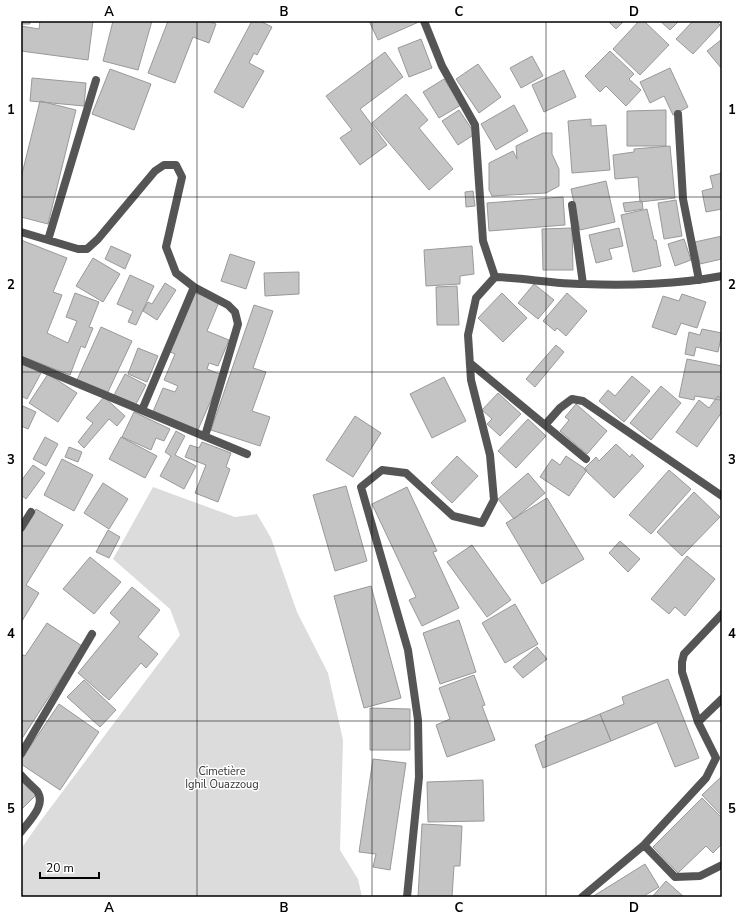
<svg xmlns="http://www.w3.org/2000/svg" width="743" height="918" viewBox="0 0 743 918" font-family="'Nunito Sans',sans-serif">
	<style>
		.green { fill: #dcdcdc }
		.building { fill: #c4c4c4; stroke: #999 }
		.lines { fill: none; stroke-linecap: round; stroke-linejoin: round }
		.service { stroke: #555; stroke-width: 8 }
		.minor { stroke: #555; stroke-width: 8 }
		.grid { fill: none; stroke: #000; stroke-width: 1; stroke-opacity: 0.55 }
		.labels { text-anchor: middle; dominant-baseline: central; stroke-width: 3; stroke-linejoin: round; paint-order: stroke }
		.park-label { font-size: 11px; fill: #333; stroke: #fff }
		.neatline { fill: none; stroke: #000; stroke-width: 1.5 }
		.grid-label { font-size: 13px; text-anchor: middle; font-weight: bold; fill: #000 }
	</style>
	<rect width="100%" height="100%" fill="#fff"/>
	<path class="green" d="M153,487L235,517L257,514L271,538L297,612L328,673L343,740L340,850L358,879L362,897H21V849L39,823L180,635L170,609L113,559Z"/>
	<path class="building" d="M21,21H30V24H21Z
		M40,21H93L88,60L21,51V26L39,29Z
		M113,21H152L138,70L103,61Z
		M168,21H208L216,24L209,43L193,37L175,83L148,73Z
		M252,21H260L272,27L257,55L254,53L249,63L264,71L243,108L214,92Z
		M369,21H421L378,40Z
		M608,21H624L616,29Z
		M639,21H644L669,45L640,75L613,49Z
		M660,21H679L670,30Z
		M693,21H716L720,25L693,54L676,39Z
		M421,39L432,68L409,77L398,48Z
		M722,39V69L707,51Z
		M610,51L634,74L629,79L641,90L626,106L606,86L600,92L585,76Z
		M385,52L403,77L360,109L387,145L360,165L340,138L352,130L326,96Z
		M532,56L543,76L521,88L510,68Z
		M478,64L501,97L479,113L456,79Z
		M670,68L688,107L673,115L664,96L650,103L640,82Z
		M110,69L151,84L134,130L92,114Z
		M564,70L576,97L544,112L532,85Z
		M32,78L86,83L84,106L30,101Z
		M444,79L461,105L439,118L423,92Z
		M406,94L428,120L419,128L453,169L429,190L372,123Z
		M40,101L76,110L48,224L21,217V178Z
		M514,105L528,131L496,150L481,124Z
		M459,110L475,134L458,145L442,121Z
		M666,110V146H627V111Z
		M591,119V126L606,125L610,170L572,173L568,121Z
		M543,133H552V154L559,169V186L546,193L492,196L489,190V163L513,151L517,159L516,146Z
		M670,146L675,198L640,202L638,177L615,179L613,155L634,152V149Z
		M722,173V209L706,212L702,191L713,188L710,176Z
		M606,181L615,222L580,230L571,189Z
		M473,191L475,206L466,207L465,192Z
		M563,197L565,225L489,231L487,203Z
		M676,200L682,236L664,239L658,203Z
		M642,201L643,209L625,212L623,203Z
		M647,209L654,240H656L661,266L633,272L621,215Z
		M572,228L573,270H543L542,229Z
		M619,228L623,246L609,249L612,259L596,263L589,235Z
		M722,236V259L700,264L695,242Z
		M684,239L691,260L675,266L668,244Z
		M21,240L67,258L53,292L62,295L47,333L68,343L77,321L66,317L75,293L99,302L89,327L93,328L85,348L81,346L70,375L21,356Z
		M111,246L131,255L125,269L105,259Z
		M472,246L474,274L460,276V284L426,286L424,250Z
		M230,254L255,262L246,289L221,281Z
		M93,258L120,274L103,302L76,286Z
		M299,272V294L265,296L264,273Z
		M130,275L154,286L136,325L128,322L133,311L117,304Z
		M165,283L176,290L157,320L143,311L148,302L152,304Z
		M534,284L554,300L538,319L518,303Z
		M457,286L459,325H437L436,287Z
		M193,292L219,302L207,331L229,340L218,366L209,363L207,369L222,375L197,432L152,414L163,388L175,392L178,386L164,380L175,354L168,351Z
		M502,293L527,318L503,342L478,318Z
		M567,293L587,311L566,336L557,328L555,331L543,321Z
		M682,294L706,302L697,328L681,323L676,335L652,327L663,296L679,301Z
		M254,305L273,311L253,368L266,372L252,411L270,417L260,446L211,430Z
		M101,327L132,341L107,394L77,380Z
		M702,329L722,333L718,352L696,347L694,356L685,354L689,332L700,335Z
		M556,345L564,352L535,387L526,379Z
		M138,348L158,356L147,382L128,374Z
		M687,359L722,366V388L720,400L695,396L694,400L679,397Z
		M21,362L41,373L27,399L21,396Z
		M48,374L77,393L58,422L29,403Z
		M125,374L146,385L135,406L114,395Z
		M632,376L650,391L624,422L599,401L608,390L615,396Z
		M444,377L466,421L432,438L410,394Z
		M661,386L681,403L651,440L630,423Z
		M498,393L521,414L500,436L487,424L492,419L482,410Z
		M718,396L722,399V412L697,447L676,432L699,400L709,408Z
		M104,397L125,416L117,426L109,419L84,448L78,442L93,423L86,418Z
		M576,404L607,431L587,454L560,431L569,420L565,417Z
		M23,406L36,412L28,429L21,426V411Z
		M134,412L170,429L164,441L156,438L151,450L122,437Z
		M355,416L381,433L353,477L326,460Z
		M528,419L546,436L516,468L498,451Z
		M176,431L185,436L175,455L196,466L184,489L160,476L171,456L165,452Z
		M45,437L58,444L46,466L33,459Z
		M121,437L157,456L145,478L109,459Z
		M202,442L231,453L226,467L230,469L218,502L195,493L206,465L185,457L190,445L199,448Z
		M616,444L630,457L632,454L644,466L614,498L584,469L596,457L599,461Z
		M69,447L82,452L78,462L65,457Z
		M457,456L478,476L452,503L431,483Z
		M566,456L587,470L569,496L540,477L552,459L560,465Z
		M62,459L93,475L74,511L44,495Z
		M33,465L45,473L26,499L21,495V481Z
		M669,470L691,489L651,534L629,515Z
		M528,473L545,493L514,519L498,499Z
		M103,483L128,499L109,529L84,513Z
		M346,486L367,561L335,571L313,495Z
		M407,487L437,551L433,552L459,608L422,626L409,600L416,597L372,504Z
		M694,492L720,517L682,556L657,532Z
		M547,498L584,559L542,584L506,523Z
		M36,509L63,525L26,585L39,593L22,621L21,620V533Z
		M108,530L120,537L109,558L96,552Z
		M620,541L640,559L628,572L609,553Z
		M472,545L511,600L487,617L447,562Z
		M687,556L715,579L685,616L675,607L669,614L651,599Z
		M90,557L121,582L94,614L63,589Z
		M371,586L401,698L364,708L334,596Z
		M132,587L160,610L138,637L158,654L146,668L141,663L109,700L78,673L120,622L110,613Z
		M515,604L538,644L505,663L482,623Z
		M459,620L476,672L440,684L423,633Z
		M47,623L82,646L21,740V654L25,656Z
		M537,647L547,659L523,678L513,667Z
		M474,675L485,705L482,706L495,740L447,757L436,725L450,719L439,688Z
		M668,679L699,758L675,767L657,722L611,741L600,714L624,704L622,697Z
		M84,680L116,710L100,727L67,697Z
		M59,704L99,732L60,790L21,764V760Z
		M370,708L410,709V750H370Z
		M600,714L611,741L543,768L535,745L546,740L545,736Z
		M373,759L406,763L390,870L373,867L376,854L359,852Z
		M722,776V816L702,795Z
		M483,780L484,821L428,822L427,782Z
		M21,781L36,795L21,810Z
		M702,798L722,818V844L713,853L706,846L678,873L653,847Z
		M422,824L462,826L460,866H454L452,897H418Z
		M645,864L659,887L642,897H592Z
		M666,881L684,897H652Z"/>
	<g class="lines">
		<path class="service" d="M424,21L442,66L475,125L483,241L495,277"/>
		<path class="minor" d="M678,114L683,199L699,280
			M572,205L583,284
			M21,232L78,249H87L98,239L155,171L164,165H176L182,177L166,247L176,273L194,287L228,305L235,312L238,324L205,436
			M48,240L96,80
			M21,360L247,454
			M470,363L586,459
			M142,410L194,287
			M545,425L560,408L572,399L583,401L722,496
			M21,528L31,512
			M698,722L722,699
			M21,754L92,634
			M21,775C26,781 32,786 37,791C47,805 29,821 21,832
			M644,845L675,877L700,876L722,865
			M407,897L419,777L418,720L408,650L361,487L382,470L406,473L453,516L482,523L494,500L490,455L471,380L468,335L476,298L495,277C525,278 554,284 584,284C627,286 680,284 722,276
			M582,897L644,845L706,778L716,758L698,722L682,672V662L684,654L722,614"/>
	</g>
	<path class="grid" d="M197,21V897M372,21V897M546,21V897M21,197H722M21,372H722M21,546H722M21,721H722"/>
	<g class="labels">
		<g class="park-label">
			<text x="222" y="771">Cimetière<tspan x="222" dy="13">Ighil Ouazzoug</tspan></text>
		</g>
	</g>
	<rect width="743" height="918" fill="none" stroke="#ffffff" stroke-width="44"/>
	<path d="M40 872v6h59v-6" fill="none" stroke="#000000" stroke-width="2"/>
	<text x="46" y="872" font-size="12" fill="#000000" stroke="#ffffff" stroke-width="3" paint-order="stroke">20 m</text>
	<rect x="22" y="22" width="699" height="874" class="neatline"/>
	<g class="grid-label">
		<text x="109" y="16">A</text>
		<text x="284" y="16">B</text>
		<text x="459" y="16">C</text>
		<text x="634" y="16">D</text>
		<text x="11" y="114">1</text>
		<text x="732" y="114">1</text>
		<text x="11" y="289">2</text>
		<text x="732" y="289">2</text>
		<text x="11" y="464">3</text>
		<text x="732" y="464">3</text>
		<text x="11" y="638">4</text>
		<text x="732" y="638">4</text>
		<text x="11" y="813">5</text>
		<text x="732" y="813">5</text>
		<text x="109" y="912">A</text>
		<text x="284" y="912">B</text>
		<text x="459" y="912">C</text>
		<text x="634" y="912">D</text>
	</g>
</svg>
